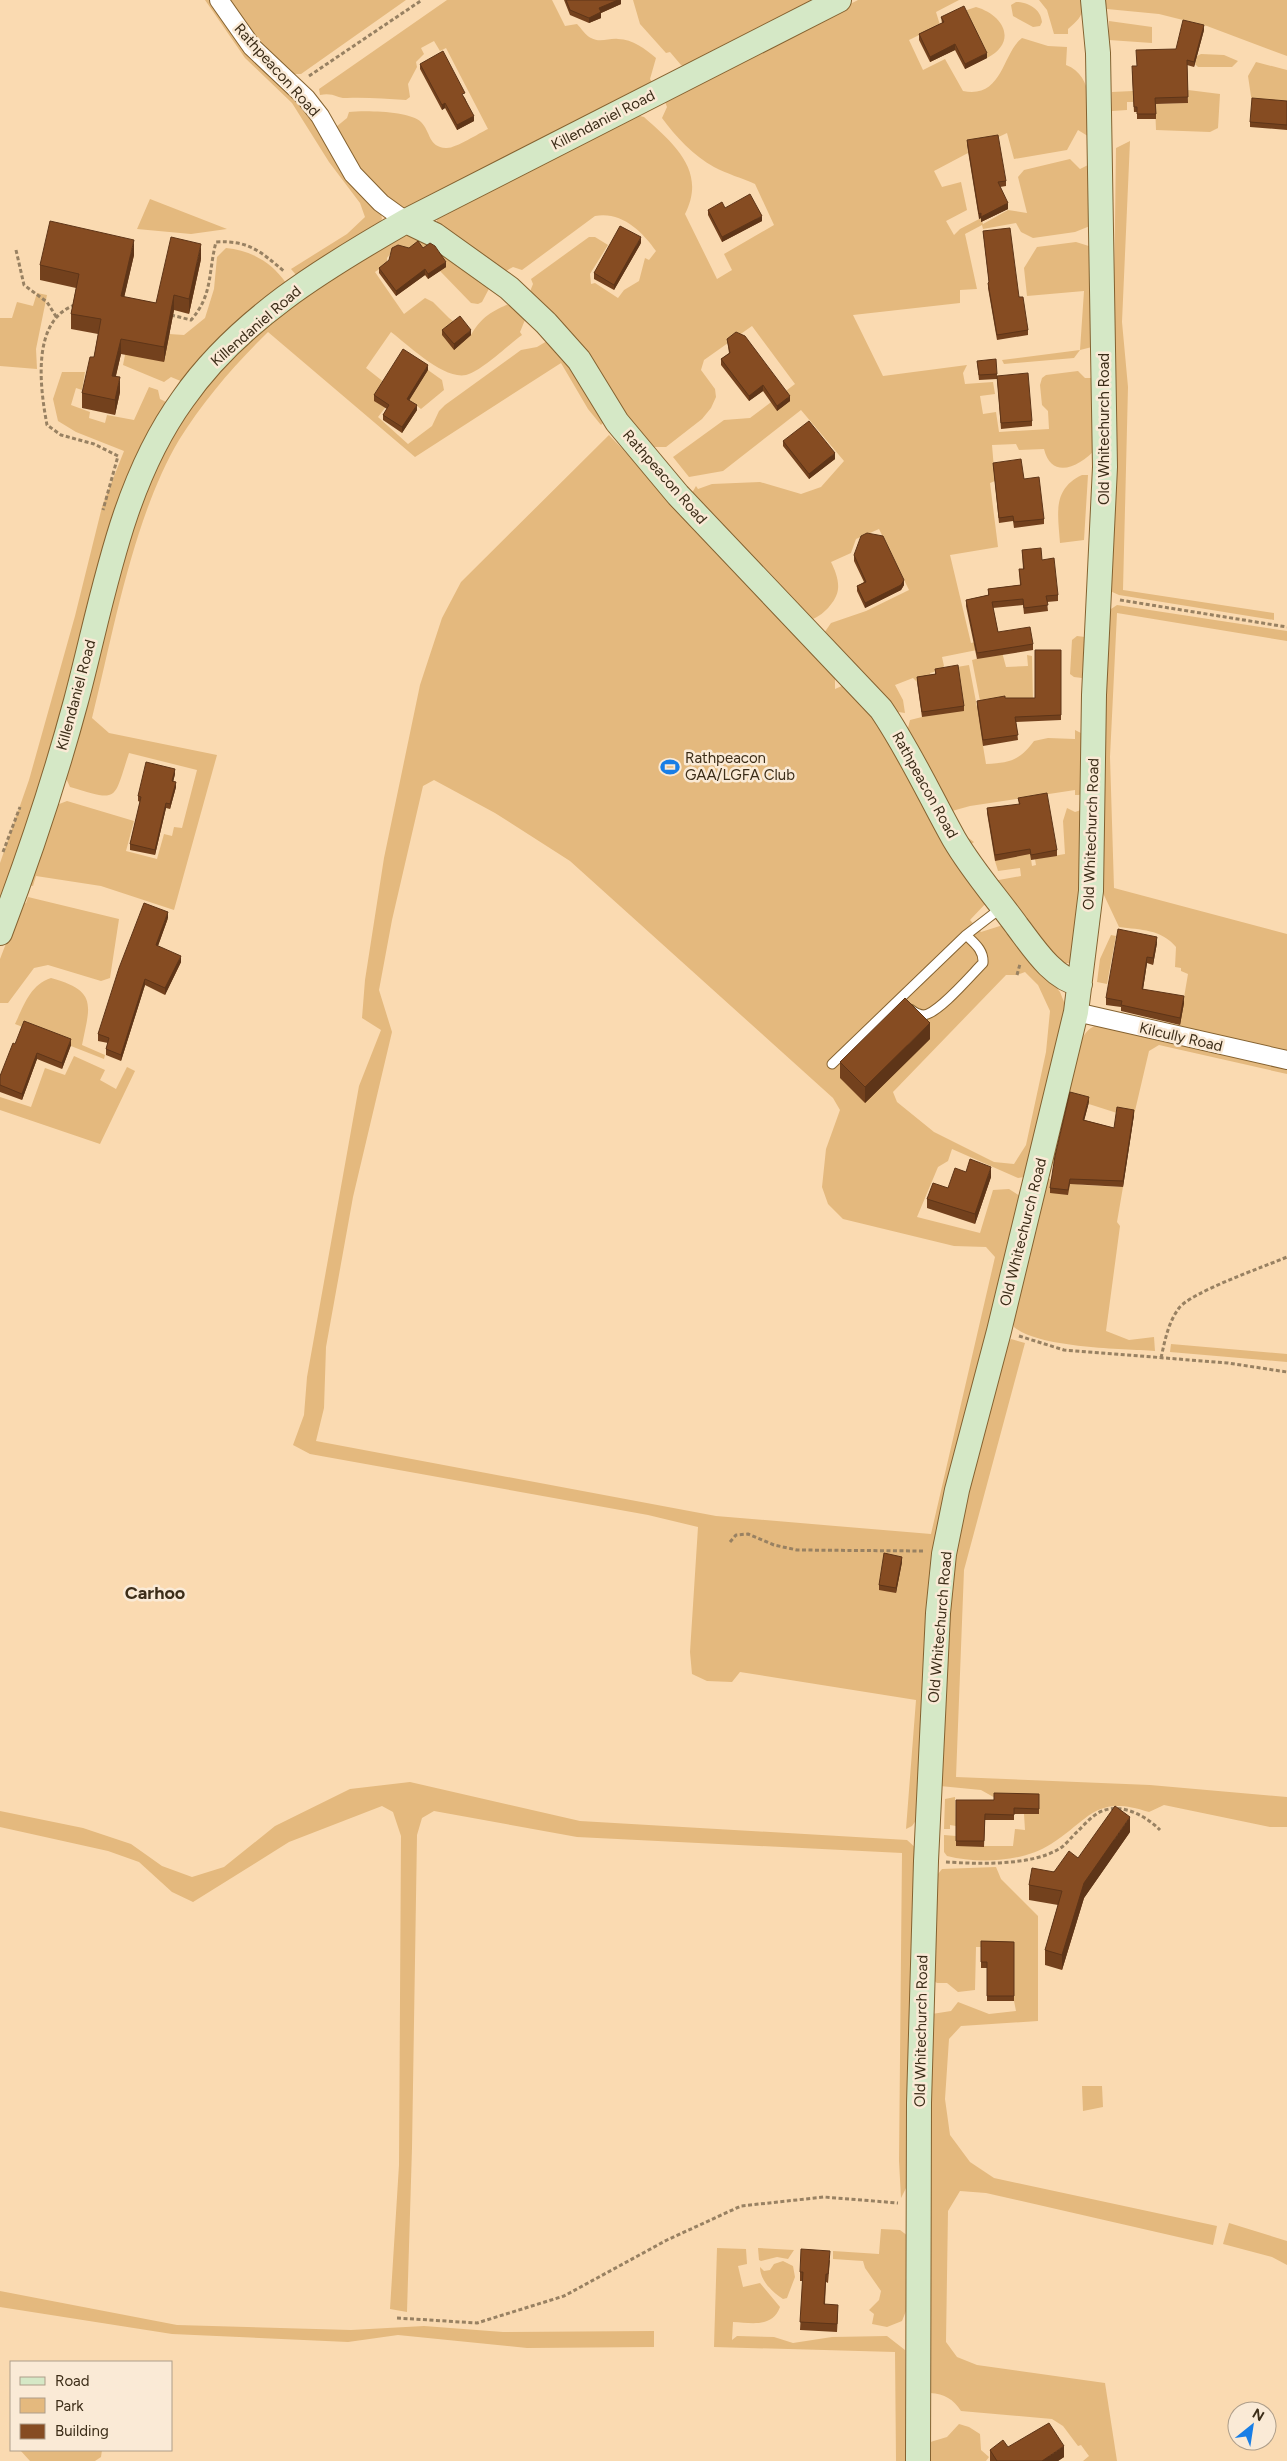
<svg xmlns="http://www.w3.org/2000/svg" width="1287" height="2461" viewBox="0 0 1287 2461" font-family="Figtree,sans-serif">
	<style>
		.green { fill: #e4b97e; fill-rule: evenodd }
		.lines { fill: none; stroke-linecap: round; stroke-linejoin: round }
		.lane-casing { stroke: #856230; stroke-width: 11 }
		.street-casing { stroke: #856230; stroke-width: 20 }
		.secondary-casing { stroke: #856230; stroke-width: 26 }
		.path { stroke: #988162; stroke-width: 3; stroke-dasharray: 4 2.5; stroke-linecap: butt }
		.lane { stroke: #fff; stroke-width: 9 }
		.street { stroke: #fff; stroke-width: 18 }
		.secondary { stroke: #d5e8c6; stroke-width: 24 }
		.wall { fill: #73411d }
		.shaded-wall { fill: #5e3518 }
		.building { fill: #864c22; stroke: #5e3518 }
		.labels { text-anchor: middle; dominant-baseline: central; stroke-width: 5; stroke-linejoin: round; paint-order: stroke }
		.street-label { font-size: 15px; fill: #3c2d18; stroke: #faead6 }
		.poi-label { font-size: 15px; fill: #3c2d18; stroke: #faead6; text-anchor: start }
		.quarter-label { font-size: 18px; font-weight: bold; fill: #3c2d18; stroke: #faead6 }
	</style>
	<rect width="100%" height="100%" fill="#fadab1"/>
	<path class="green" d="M205,0H212L309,111L335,159L364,198L381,213L382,219L375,227L297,276L291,269L347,234L365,217L360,203L329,162L292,103L245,58Z
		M229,0H406L301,74H290L256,42Z
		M447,0H552L565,26L577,24C581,28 586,36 591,38C600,43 609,38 618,39C633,39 645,49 656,58L650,79L653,84L412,207C394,210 374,192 364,179C352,165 345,144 336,127L347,118L349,112C364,110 411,111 421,122C431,132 428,147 446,148C455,149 479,133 488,129L446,48L440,51L434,41L421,48L424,54L416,62L417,67L408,84L410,97L406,100C386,99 366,97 347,98C338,99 334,92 320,95L319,89Z
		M633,0H821L689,68L681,65L670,52L666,53L640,24Z
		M858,0H959L936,12L940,25L909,40L923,70L945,59L963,91C1003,99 1002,53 1022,38L1048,46L1067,47L1066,65C1095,76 1089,113 1091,138L1078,130L1067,150L1014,159L1007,133L990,141L967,145L968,153L934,171L942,187L961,182L967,210L946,221L954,235L960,229L981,218L983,224L1008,210L1027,213L1018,177L1024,170L1070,159L1080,169L1090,164V226L1075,232L1033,238L1021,232L1016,223L983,229L982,225L965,234L977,289L960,290V303L853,315L883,376L967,365L963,373L965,384L993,382L995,394L980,396L983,414L996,412L999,432L1049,429L1048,411L1042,405L1040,385L1042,378L1046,375L1078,371L1085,378H1093L1096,449C1080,466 1052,481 1044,449L1019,450L1016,444L992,445L995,481L990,483L998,547L950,555L971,643L998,637L1006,667L1028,666L1027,655L1032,656L1033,703L983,746L986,764C1010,763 1020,760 1034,741L1048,738L1075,739V730L1085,735L1083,792L1079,795H1075V790L970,806L952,811L967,837L974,842L969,846L907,732L910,720L922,717L957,667L969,665L977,707L981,706L972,660L983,657L982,649L942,657L944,666L941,670L930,673L931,680L917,682L913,678L895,685L903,700L905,713L892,711L822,636L831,623L866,611L909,590L879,529L856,539L851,553L831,562C835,570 839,580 838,589C837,601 822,617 810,620L692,493L696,486L698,489L712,484L760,482L801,494L821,487L844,461L801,410L723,471L689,477L673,457L724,420L750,418L795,384L752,326L704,360L701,370L715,389L716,397L711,408L702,419L666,447H651L529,294L533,284L531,279L589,237H595L608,245L590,274L591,284L595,283L618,298L624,290L639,281L645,258L649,260L656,251C642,231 621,211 595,216L522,270L513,267L504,272L437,225V217L636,115L644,117C674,144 707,171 685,214L717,279L732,270L724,254L774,225L755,184C742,178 727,174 714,167C694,156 675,136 662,118L667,107L664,99Z
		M1039,0H1081C1085,15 1079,19 1068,29V34H1054L1047,10Z
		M1105,0H1287V56L1207,26L1159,14L1107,9Z
		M1016,2C1028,2 1041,9 1042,22L1040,26L1033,27L1013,16L1011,5Z
		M976,7C1004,15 1018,42 987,58L964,11Z
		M1109,21L1152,27V43L1109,40Z
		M1201,54L1224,55L1238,61L1232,67H1198L1195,64L1197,56Z
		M1256,62L1287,70V106L1252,103L1248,76Z
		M1188,90L1220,94L1218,128L1210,132L1156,130L1155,104L1188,103Z
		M1133,91V102H1127V110L1112,111V92Z
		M1130,141L1122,322L1128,387L1123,590L1274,613V620L1119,595L1110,591L1116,148Z
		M150,199L227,229L191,234L137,229Z
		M421,235L492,283L482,302L478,304L471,303L440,271L445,266L391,253L387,258V264L375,272L404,314L425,298L433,302L449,318L471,335C482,316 494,310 514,302L527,315L520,332L522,335C508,345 482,371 466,375C444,380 407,344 391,332L366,368L385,383V408L378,417L408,444L432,426L439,411L445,405L521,350L537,347L547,341L567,360L605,421L601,425L588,409L561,363L415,457L268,332C234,365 204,400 179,440C133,518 114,630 92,718L109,733L217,755L174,910L101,886L36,876L33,886L27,885L54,806L67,801L134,821L126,851L157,859L164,834L172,836L174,827L182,828L197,770L129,753C113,801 120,802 70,787L64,774L124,549L150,477L169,438L217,368L296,300L401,236Z
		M1076,242L1092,247V347L1080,350L1074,358L1004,364L1002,360L1080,350L1084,291L1027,296L1024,268L1037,247Z
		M226,248C250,250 272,262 286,283L183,382L171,377L164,382L123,365L126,350L169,334L184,335L205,318L214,289L217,257Z
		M37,293L47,295L36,349L37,369L0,366V318H12L17,302L33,306Z
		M428,370L442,380L444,390L421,409L409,400Z
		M62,372H85L82,390L76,388L71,405L90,412L89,418L105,423L107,415L134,420L149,387L158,390L160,399L168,403L0,913V863L29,780L75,616L102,507L124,451L76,432L58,421L53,399Z
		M609,435L835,671V689L844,685L867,700L988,901L970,920L981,932L1003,925L1060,992L1066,1007L1024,1177L1018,1178L952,1149L948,1161L938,1167L917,1217L980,1233L993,1190L1009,1189L1020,1196L955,1460L917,1819L912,1826L906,1829L916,1700L740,1672L732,1682L707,1681L692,1674L690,1652L698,1527L648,1515L310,1454L293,1445L304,1415L307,1377L359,1086L381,1030L362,1018L365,980L384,858L420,685L442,618L461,582ZM434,780L495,813L570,861L833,1098L840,1110L826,1149L822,1187L828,1204L843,1219L954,1246L986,1247L995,1257L931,1534L716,1516L316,1441L324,1408L326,1347L353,1197L392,1032L379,990L392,920L423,786ZM1025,972L1038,985L1050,1011L1046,1052L1026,1145L1014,1164L994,1162L934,1132L897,1102L893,1092L1006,975H1017Z
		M1082,475H1088L1084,540L1060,543C1058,514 1052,489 1082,475Z
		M1117,605L1287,631V641L1117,613L1110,757L1114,888L1287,934V1052L1179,1027L1188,974L1181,971V968L1175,967L1176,947C1161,929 1141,930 1119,927L1103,893L1101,817L1108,611Z
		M1077,636L1085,637L1082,678L1074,677L1070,674L1072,640Z
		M1067,808L1075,812L1081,810L1084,852L1071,963H1058L993,881L1021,876L1020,868L998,871L995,861L1026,826L1032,866L1036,865L1035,859L1065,854L1063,821Z
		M28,897L119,919L110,978L101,981L48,965L34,968L8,1003H0V959L20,907L22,904L26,903Z
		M1111,935L1116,936L1107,984L1097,982L1100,959Z
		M51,978C98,991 90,1005 82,1045L105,1055L104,1059L15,1024C24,1005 30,985 51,978Z
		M1101,1024L1143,1037L1287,1067V1074L1159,1045L1149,1051L1134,1115L1117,1113L1070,1098L1054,1163H1049L1077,1048C1084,1035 1087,1027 1101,1024Z
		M74,1056L105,1070L100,1080L116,1089L127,1067L135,1071L100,1144L0,1110V1097L31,1107L45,1068L65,1075Z
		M1045,1178L1083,1185L1123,1187L1117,1222L1120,1226L1106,1331L1129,1340L1154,1337L1155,1351C1122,1349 1038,1348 1014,1327L1012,1318Z
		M1011,1339L1025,1343L964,1570L956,1777L1150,1785L1287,1797V1827H1270L1164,1805L1149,1812C1095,1794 1090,1819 1051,1844C1023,1862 979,1864 947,1856L944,1852V1835L956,1836V1846H1013L1015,1829L1025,1830L1024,1814L981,1790L940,1786L948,1600L967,1493L1008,1343Z
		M1171,1344L1287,1354V1362L1170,1352Z
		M410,1782L580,1821L907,1840L917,1849L907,2186L901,2198L899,2161L902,1853L577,1837L434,1811L422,1818L417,1835L412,2148L407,2312L390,2309L399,2165L401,1836L393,1812L382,1806L289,1842L193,1902L172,1892L139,1862L108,1851L0,1827V1811L83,1828L131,1844L162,1866L192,1877L224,1867L275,1826L350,1789Z
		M955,1797L956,1826L950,1825V1829H944L945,1799Z
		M996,1867L1001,1879L1038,1916V2021L961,2026L949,2039L945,2099L950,2135L970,2162L994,2178L1217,2226L1213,2245L986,2193L960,2191L948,2211L946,2342L957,2357L977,2365L1105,2383L1117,2461H1083L1089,2456L1081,2445L1078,2446L1063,2426L1052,2419L961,2411C953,2399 945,2394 930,2393L927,2382L932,2014L951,2011L958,2002L989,2014L1016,2011L1014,2001L1013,1947H976L975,1990L958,1992L947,1983H937L933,1980L934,1879L942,1869Z
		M1082,2086H1102L1103,2107L1083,2111Z
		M1229,2223L1287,2241V2265L1272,2257L1223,2244Z
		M881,2229L900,2230L908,2236L906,2311L902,2321L887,2327L872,2324L874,2314L869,2310L879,2300L881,2291L865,2268L863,2261L833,2259V2251L879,2254Z
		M717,2248L746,2249L747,2264L738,2266L743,2287L760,2283L780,2307C772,2328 752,2323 733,2322L732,2340L737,2336L774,2337L793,2343L832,2337L887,2336L905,2350L906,2461H896L895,2352L714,2347Z
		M758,2248L794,2250L788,2259L777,2257L761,2261L759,2260Z
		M783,2261L793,2266L795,2277L787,2298L783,2299C772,2292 760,2280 760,2267L764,2271L770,2270L774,2264Z
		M0,2291L177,2325L351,2330L424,2326L503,2332L654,2331V2347L527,2348L398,2335L348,2342L172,2334L0,2307Z
		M959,2424L969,2427L980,2434L981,2450L989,2457L986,2461H928L927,2443L947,2437Z
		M20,2450H102L101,2457L95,2461H30Z"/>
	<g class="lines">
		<g class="lane-casing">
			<path id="lane" d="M910,1009C914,1012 919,1015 924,1015C939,1013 971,975 983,963C984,950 974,943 966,935
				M832,1064L966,935L1001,908"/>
		</g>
		<g class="street-casing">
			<path id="street" d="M219,0L252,47L306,98L320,116L353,174L381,203L406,221
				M1076,1012L1287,1060"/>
		</g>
		<g class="secondary-casing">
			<path id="secondary" d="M406,221L435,235L509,288L546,323L579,360L617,422L678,495L881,709C909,750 930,796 954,839C972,870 996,897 1017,926C1033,947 1053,979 1080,984
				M0,933C29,857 55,779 76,701C103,600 120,486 183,399C238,320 324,268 406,221L839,0
				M918,2461L919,2103L926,1861L938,1613L944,1554L957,1490L999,1331L1076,1012L1091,891L1094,695L1105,467L1098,53L1093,0"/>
		</g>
		<path class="path" d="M309,76L422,0
			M16,250L24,285L47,302L57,318
			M75,305C31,320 40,388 47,425L61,435L94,444L118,456L103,510
			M171,315L191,320C213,295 208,273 216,242C249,240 261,252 285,272
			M1120,600L1287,627
			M3,852L20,807
			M1017,975L1020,964
			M1019,1336L1064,1350L1228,1363L1287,1372
			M1161,1358C1165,1340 1168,1323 1179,1308C1191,1292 1266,1266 1287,1257
			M730,1542L736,1535L748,1534L774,1545L797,1550L924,1551
			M946,1862C979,1864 1030,1866 1059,1849C1066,1845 1072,1836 1078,1831C1084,1825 1091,1817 1098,1813C1119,1801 1145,1815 1160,1830
			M397,2318L477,2323L564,2296L667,2240L741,2206L824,2197L898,2203"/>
		<use href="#lane" class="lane"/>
		<use href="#street" class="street"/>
		<use href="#secondary" class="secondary"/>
	</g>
	<path class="wall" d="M564,0H621V4L601,13V18L589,23L570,15Z
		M941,17L987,58L965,69L955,50L930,62L919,40V34L942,23Z
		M1204,30L1194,67L1187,65L1188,103L1156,104V119H1137V112H1134L1132,72L1137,66L1176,49Z
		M420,64L465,98L474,121L457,130L445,108L442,110L420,69Z
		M1287,101V130L1250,127V122Z
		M967,140L1006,181V186L1000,187L1008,209L981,222V218L979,219L967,145Z
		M725,208L762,221L722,242L708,215V210Z
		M983,231L1019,297L1028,330V335L997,340L988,288V283H989Z
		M641,243L614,290L594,279V273Z
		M409,248H423L446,267L428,279L425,275L396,296L379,273V268Z
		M134,255L124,297L156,303L201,259L189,314L174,310L164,362L121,354L116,376L120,392L115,415L82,408V393L94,357L98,334L71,329V314L76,288L40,280V265Z
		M442,330L471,335L454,350L442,335Z
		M727,339L790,401L777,411L763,391L749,401L721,365V359L729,353Z
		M977,361L997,374V379L979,380Z
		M428,370L409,400L417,410L402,433L383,420V415L387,409L374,401V395Z
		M997,376L1032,421V426L1001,429Z
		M783,441L835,459L809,479L783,446Z
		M993,463L1024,479L1044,519V524L1014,528L1013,521L999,523Z
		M1022,550L1042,560L1058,595V601L1047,602L1048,611L1024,614L1023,605L993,608L998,632L1033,644V650L977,659L966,606V600L988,595V589L1020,585L1019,569H1023Z
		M854,555L904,585L901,590L865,608L857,591V586L864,582L854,561Z
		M1061,650V720L1016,722L1018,740L983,746L977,706V701L1005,698H1035Z
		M935,669L964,706V711L922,717L917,682V677L935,674Z
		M175,774L173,782L176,787L170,809L166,808L155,855L130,850V844L140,802L138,801V796Z
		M1018,798L1057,850V856L1031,860L1030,854L995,861L987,813V808L1019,805Z
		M168,918L158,946L181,962L165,995L145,985L121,1061L106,1055V1049L108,1043L98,1041V1034Z
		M1157,943L1153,965L1147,963L1143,989L1184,1003L1180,1025L1121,1011V1007L1106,1005V998Z
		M930,1039L865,1103L840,1078V1062Z
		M15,1044L71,1045L62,1069L37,1059L22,1100L0,1092V1076Z
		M1089,1102L1084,1120L1114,1128L1134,1115L1123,1187L1070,1184L1068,1195L1050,1193V1188Z
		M966,1172L991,1177L975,1224L927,1208V1199L948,1188Z
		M902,1562L896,1593L879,1590V1585Z
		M1039,1794V1814H1014V1820H985L984,1847L956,1846V1800H994Z
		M1130,1832L1084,1898L1062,1970L1045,1965V1950L1058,1905L1029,1900V1885L1078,1858Z
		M981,1941L1014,1942V2001H987V1968H981Z
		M830,2260L828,2283L826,2282L825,2304L838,2314L837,2332L800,2330L803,2281H800V2272Z
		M990,2450L1064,2457L1058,2461H990Z"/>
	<path class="shaded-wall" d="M618,0H621V4L601,13V18L589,23V18L599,8Z
		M1204,25V30L1194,67V62Z
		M955,44V50L930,62V57Z
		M987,53V58L965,69V64Z
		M445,103V108L442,110V105Z
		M474,116V121L457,130V125Z
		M1008,203V209L981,222V217Z
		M981,213V218L979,219V214Z
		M762,216V221L722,242V237Z
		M641,237V243L614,290V285Z
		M134,240V255L121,311V296Z
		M201,244V259L189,314V299Z
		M446,262V267L428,279V274Z
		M425,269V275L396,296V291Z
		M174,295V310L164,362V347Z
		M471,330V335L454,350V344Z
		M121,339V354L112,391V376Z
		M428,365V370L407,404V399Z
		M120,377V392L115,415V400Z
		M763,385V391L749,401V396Z
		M790,396V401L777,411V406Z
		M417,405V410L402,433V427Z
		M835,453V459L809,479V474Z
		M904,580V585L901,590L865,608V603Z
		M175,769V774L172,786V781Z
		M176,782V787L170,809V804Z
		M166,803V808L155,855V850Z
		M168,912V918L156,951V945Z
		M1157,937V943L1153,965V958Z
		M181,956V962L165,995V988Z
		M1147,957V963L1142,996V989Z
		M145,979V985L121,1061V1055Z
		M1184,996V1003L1180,1025V1018Z
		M930,1023V1039L865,1103V1087Z
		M71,1039V1045L62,1069V1063Z
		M37,1053V1059L22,1100V1094Z
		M1089,1097V1102L1083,1125V1120Z
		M1134,1110V1115L1123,1187V1181Z
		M991,1167V1177L975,1224V1214Z
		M902,1557V1562L896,1593V1588Z
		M1130,1817V1832L1084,1898L1062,1970V1955L1084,1883Z
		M1064,2446V2457L1058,2461H1042Z"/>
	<path class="building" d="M566,0H618L599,8L601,12L589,18L570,10Z
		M964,6L987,53L965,64L955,44L930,57L919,34L944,22L941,17Z
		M1183,20L1204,25L1194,62L1187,60L1188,97L1155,98L1156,114H1137V107H1134L1132,66H1137L1136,50L1176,49Z
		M443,51L465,93L462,94L474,116L457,125L445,103L442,105L420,64Z
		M1252,98L1287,101V125L1250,122Z
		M998,135L1006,181L998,182L1008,203L981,217V213L979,214L967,140Z
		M750,194L762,216L722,237L708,210L722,202L725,208Z
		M50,221L134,240L121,296L156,303L171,237L201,244L189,299L174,295L164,347L121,339L112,376L120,377L115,400L82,393L90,357H94L101,319L71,314L79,274L40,265Z
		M620,226L641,237L614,285L594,273Z
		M1010,228L1019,297H1023L1028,330L997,335L988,283L989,282L983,231Z
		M418,241L423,248L430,243L435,246L446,262L428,274L425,269L396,291L379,268L389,260L392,248L398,245L409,248Z
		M460,316L471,330L454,344L442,330Z
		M736,332L745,336L790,396L777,406L763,385L749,396L721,359L730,353L727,339Z
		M403,349L428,365L407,399L417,405L402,427L383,415L389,405L374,395Z
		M996,359L997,374L979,375L977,361Z
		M1028,373L1032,421L1001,423L997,376Z
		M809,421L835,453L809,474L783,441Z
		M1021,459L1024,479L1039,477L1044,519L1014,522L1013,516L999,518L993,463Z
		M867,533L883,536L904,580L901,585L865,603L857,586L866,582L854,555L861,536Z
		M1041,548L1042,560L1054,558L1058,595L1046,596L1048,605L1024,608L1023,599L992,602L998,632L1030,627L1033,644L977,653L966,600L989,595L988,589L1021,585L1019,569H1024L1022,550Z
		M1035,650H1061V715L1015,717L1018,735L983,740L977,701L1005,696V698H1035Z
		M958,665L964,706L922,712L917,677L936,674L935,669Z
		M146,762L175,769L172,781L176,782L170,804L166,803L155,850L130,844L141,797L138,796Z
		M1047,793L1057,850L1031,855L1030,849L995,855L987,808L1020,804L1018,798Z
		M144,903L168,912L156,945L181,956L165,988L145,979L121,1055L106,1049L109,1038L98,1034L119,968Z
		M1118,929L1157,937L1153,958L1147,957L1142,989L1184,996L1180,1018L1121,1005L1122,1001L1106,998Z
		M905,998L930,1023L865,1087L840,1062Z
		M24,1021L71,1039L62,1063L37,1053L22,1094L0,1085V1076L13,1043L15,1044Z
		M1070,1092L1089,1097L1083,1120L1114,1128L1117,1107L1134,1110L1123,1181L1070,1179L1068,1190L1050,1188L1055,1156Z
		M970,1159L991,1167L975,1214L927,1199L933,1183L948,1188L955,1168L966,1172Z
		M884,1553L902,1557L896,1588L879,1585Z
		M994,1793L1039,1794V1809L1014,1808V1815L985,1814L984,1841H956V1800H994Z
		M1115,1806L1130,1817L1084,1883L1062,1955L1045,1950L1062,1891L1029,1885L1032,1868L1054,1872L1069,1851L1078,1858Z
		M981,1941L1014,1942V1996H987V1962H981Z
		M801,2249L830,2251L828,2274H826L824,2304L838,2305L837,2324L800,2322L803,2272H800Z
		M1049,2423L1064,2446L1042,2461H997L990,2450L1003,2440L1008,2447Z"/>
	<defs>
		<g id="stadium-bare" transform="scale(1.5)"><path d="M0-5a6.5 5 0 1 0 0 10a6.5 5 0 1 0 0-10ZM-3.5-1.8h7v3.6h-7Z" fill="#187ee6" stroke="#faead6" stroke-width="2.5" paint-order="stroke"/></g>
	</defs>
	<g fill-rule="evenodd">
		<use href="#stadium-bare" x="670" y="767"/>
	</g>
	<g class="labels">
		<g class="street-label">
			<text transform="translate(277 70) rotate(48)">Rathpeacon Road</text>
			<text transform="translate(603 120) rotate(-27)">Killendaniel Road</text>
			<text transform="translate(256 326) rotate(-41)">Killendaniel Road</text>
			<text transform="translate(1104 429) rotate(-90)">Old Whitechurch Road</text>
			<text transform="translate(665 477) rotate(49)">Rathpeacon Road</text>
			<text transform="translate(76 695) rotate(-75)">Killendaniel Road</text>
			<text transform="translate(925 785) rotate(61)">Rathpeacon Road</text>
			<text transform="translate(1091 834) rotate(-88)">Old Whitechurch Road</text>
			<text transform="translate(1181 1037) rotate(13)">Kilcully Road</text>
			<text transform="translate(1023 1232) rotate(-76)">Old Whitechurch Road</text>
			<text transform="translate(940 1627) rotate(-85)">Old Whitechurch Road</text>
			<text transform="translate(921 2031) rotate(-89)">Old Whitechurch Road</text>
		</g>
		<g class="poi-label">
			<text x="685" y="758">Rathpeacon<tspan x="685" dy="17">GAA/LGFA Club</tspan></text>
		</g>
		<g class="quarter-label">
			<text x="155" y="1593">Carhoo</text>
		</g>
	</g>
	<rect x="10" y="2361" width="162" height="90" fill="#faead6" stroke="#ae9e8a"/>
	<rect x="20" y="2377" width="25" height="8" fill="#d5e8c6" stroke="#ae9e8a"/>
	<text x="55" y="2386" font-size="15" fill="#3c2d18">Road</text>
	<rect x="20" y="2398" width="25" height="15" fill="#e4b97e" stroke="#ae9e8a"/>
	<text x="55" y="2411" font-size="15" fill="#3c2d18">Park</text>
	<rect x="20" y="2424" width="25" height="15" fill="#864c22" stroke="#ae9e8a"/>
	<text x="55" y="2436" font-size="15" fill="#3c2d18">Building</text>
	<g transform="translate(1252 2426) rotate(30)"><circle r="24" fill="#faead6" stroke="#ae9e8a"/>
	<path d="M0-4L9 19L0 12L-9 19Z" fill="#187ee6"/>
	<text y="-8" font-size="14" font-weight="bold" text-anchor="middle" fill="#3c2d18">N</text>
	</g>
</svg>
